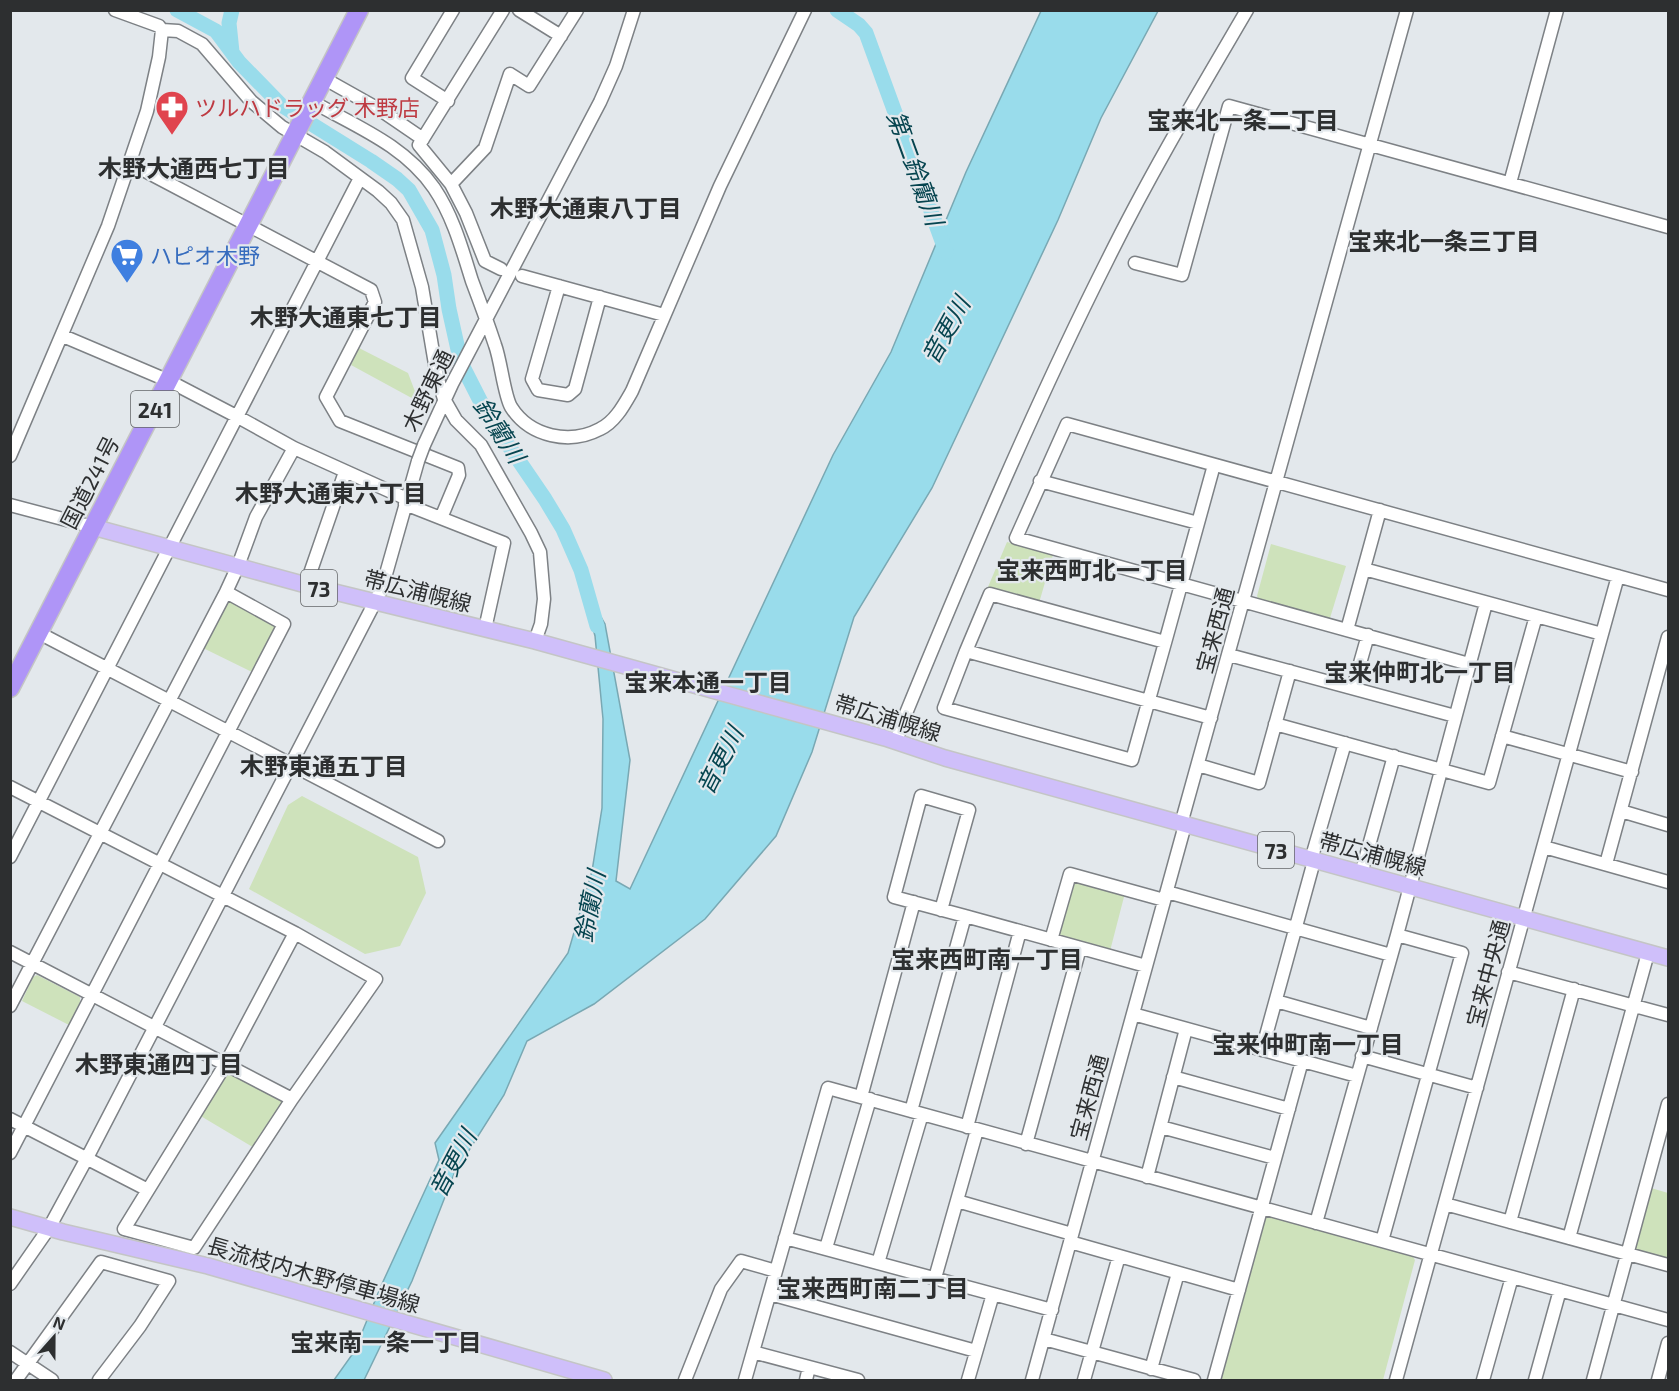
<svg xmlns="http://www.w3.org/2000/svg" width="1679" height="1391" viewBox="0 0 1679 1391" font-family="'Exo 2','Noto Sans JP',sans-serif">
	<style>
		.green { fill: #cee2bb }
		.water { fill: #99dceb; stroke: #79a8b3; stroke-width: 1.5 }
		.lines { fill: none; stroke-linecap: round; stroke-linejoin: round }
		.river { stroke: #99dceb; stroke-width: 15 }
		.minor-casing { stroke: #7d8185; stroke-width: 15 }
		.major-casing { stroke: #c4c5c5; stroke-width: 18 }
		.highway-casing { stroke: #c4c5c5; stroke-width: 21 }
		.minor { stroke: #fff; stroke-width: 12 }
		.major { stroke: #cfbffa; stroke-width: 15 }
		.highway { stroke: #af95f7; stroke-width: 18 }
		.minor-bridge-casing { stroke: #7d8185; stroke-width: 15; stroke-linecap: butt }
		.minor-bridge { stroke: #fff; stroke-width: 12 }
		.labels { text-anchor: middle; dominant-baseline: central; stroke-width: 4.5; stroke-linejoin: round; paint-order: stroke }
		.shield { fill: #e3e8ec; stroke: #646668; stroke-width: 1.5 }
		.shield-label { font-size: 21px; font-weight: bold; fill: #2d2f30 }
		.health-label { font-size: 22px; fill: #be3a42; stroke: #e3e8ec; text-anchor: start }
		.shop-label { font-size: 22px; fill: #366cbe; stroke: #e3e8ec; text-anchor: start }
		.street-label { font-size: 22px; fill: #2d2f30; stroke: #e3e8ec }
		.neighbourhood-label { font-size: 24px; font-weight: bold; fill: #2d2f30; stroke: #e3e8ec }
		.water-label { font-size: 24px; font-style: italic; fill: #05444f; stroke: #e3e8ec }
	</style>
	<rect width="100%" height="100%" fill="#e3e8ec"/>
	<path class="green" d="M359,348L408,373L419,402L351,365Z
		M1007,542L1053,555L1039,603L988,587Z
		M1271,544L1346,566L1330,618L1259,600L1257,596Z
		M232,601L273,622L276,627L252,672L203,648L226,602Z
		M302,796L418,857L426,893L400,946L365,954L249,889L288,805Z
		M1079,880L1125,893L1110,951L1061,937L1058,932L1072,884Z
		M37,975L80,997V1002L69,1025L22,1001L33,977Z
		M233,1072L283,1099L284,1105L256,1149L199,1115L225,1074Z
		M1651,1188L1668,1193V1260L1638,1252L1635,1247Z
		M1268,1215L1411,1254L1415,1260L1383,1380H1220L1264,1219Z"/>
	<path class="water" d="M1041,11H1158L1101,118L1058,220L932,488L854,617L812,752L776,836L705,919L594,1004L527,1041L504,1095L454,1174L412,1281L364,1380H334L354,1352L381,1286L439,1160L435,1143L568,953L592,871L602,808L603,719L595,636L588,609L593,603L605,624L630,760L616,881L630,889L833,455L891,352L966,172Z"/>
	<g class="lines">
		<path class="river" d="M177,10L216,31L239,62L281,105L371,161L397,179L409,190L432,230L444,275L449,309L461,363L487,414L545,499L563,529L581,570L597,626
			M232,10L229,23L232,52
			M837,10L859,25L866,33L946,252"/>
		<g class="minor-casing">
			<path id="minor" d="M115,10L159,26L162,30L178,31L202,44L251,101L282,127L325,152L378,191L391,203L403,220L422,287L437,376L444,399L456,420L481,445L531,533L540,552L544,599L541,624L535,641
				M519,10L561,36
				M325,79L382,111L423,139
				M448,101L412,78L453,10
				M313,102C357,127 404,145 434,188C453,216 462,249 472,281C480,302 488,324 495,345C501,361 504,395 511,407C530,437 570,445 600,429C615,422 624,405 632,391L720,186L805,10
				M130,163L371,290L375,302L326,397L340,421L458,468L459,475L441,518
				M1510,183L1557,10
				M451,184L485,148L510,74L529,86L577,10
				M1135,263L1182,275L1229,106L1668,227
				M501,269L485,261L466,213L451,184L419,145L503,10
				M522,276L664,315
				M559,286L532,379L538,390L568,395L575,389L600,297
				M63,336L169,381L238,417L294,448L407,499
				M424,445L452,384L600,102L616,66L634,10
				M10,456L108,226L147,111L159,57L162,30
				M1040,481L1198,523
				M405,504L504,543L485,629
				M10,505L93,527
				M1364,569L1602,634
				M306,585L345,472
				M1347,630L1380,510
				M39,633L438,841
				M966,651L990,594L1165,642
				M1229,655L1455,716
				M1469,664L1016,538L1067,424L1668,590
				M1353,688L1368,635
				M1211,718L966,651L944,708L1132,760C1160,662 1187,563 1214,465
				M1275,724L1489,783L1536,616
				M1502,736L1632,772
				M896,742L902,723C966,567 1032,410 1108,259C1150,174 1199,92 1247,10
				M1198,765L1259,783L1290,671
				M10,787L295,933L376,979L292,1099L194,1248L124,1229L225,1065L295,933
				M1621,811L1668,825
				M1181,824L1407,10
				M1544,847L1668,882
				M10,857L360,178
				M1311,860L1345,743
				M1606,864L1668,637
				M1361,874L1394,756
				M1167,892L1391,955
				M941,910L969,810L921,796L894,897L965,916L1146,966
				M1051,940L1070,874L1164,900
				M10,952L292,1099
				M1508,972L1668,1015
				M1276,1001L1371,1028
				M10,1006L226,592L238,566L256,517L294,448
				M1133,1014L1357,1076
				M1262,1050L1314,861
				M1362,1056L1477,1088
				M1173,1077L1289,1109
				M861,1097L914,902
				M911,1111L965,916
				M10,1119L148,1190
				M967,1127L1020,931
				M1161,1127L1275,1158
				M1026,1144L1080,948
				M10,1153L284,624L226,592
				M1147,1177L1186,1029
				M957,1201L1072,1234
				M1445,1204L1668,1265
				M1510,1222L1574,989
				M1316,1223L1397,935L1486,603
				M785,1238L1052,1310
				M1569,1238L1648,953
				M1382,1241L1462,953L1397,935
				M1070,1242L1239,1290
				M826,1248L870,1099
				M878,1263L922,1114
				M935,1278L977,1130
				M10,1284L49,1228L87,1158L375,602L382,588L418,461
				M770,1294L976,1351
				M1044,1339L1194,1380
				M10,1352L52,1380
				M753,1352L858,1380
				M1151,1369L1178,1273
				M16,1380L101,1262L169,1281L140,1326L99,1380
				M685,1380L721,1289L741,1261L776,1271
				M745,1380L828,1088L1668,1320
				M806,1380L809,1367
				M968,1380L993,1294
				M1032,1380L1185,825
				M1084,1380L1119,1256
				M1214,1380L1302,1061
				M1396,1380L1618,576
				M1483,1380L1512,1277
				M1535,1380L1560,1290
				M1593,1380L1668,1104
				M1658,1380L1668,1343"/>
		</g>
		<g class="major-casing">
			<path id="major" d="M93,527L306,585L535,641L885,738L945,758L1668,958
				M10,1217L63,1232L208,1266L604,1380"/>
		</g>
		<g class="highway-casing">
			<path id="highway" d="M10,688L359,10"/>
		</g>
		<use href="#minor" class="minor"/>
		<use href="#major" class="major"/>
		<use href="#highway" class="highway"/>
		<g class="minor-bridge-casing">
			<path id="minor-bridge" d="M418,461L424,445"/>
		</g>
		<use href="#minor-bridge" class="minor-bridge"/>
	</g>
	<defs>
		<g id="pharmacy-pin" transform="scale(1.725)"><path d="M0 17L-7.5 6A9.5 9.5 0 1 1 7.5 6Z" fill="#e0444e" stroke="#e3e8ec"/><path d="M-2-6h4v4h4v4h-4v4h-4v-4h-4v-4h4Z" fill="#fff"/></g>
		<g id="supermarket-pin" transform="scale(1.725)"><path d="M0 17L-7.5 6A9.5 9.5 0 1 1 7.5 6Z" fill="#3f7fe0" stroke="#e3e8ec"/><path d="M-6-5.5h2.5l.6 2H6L4.5 2H-2.5L-4.4-4H-6ZM-1.5 3.2a1.3 1.3 0 1 0 .1 0ZM3 3.2a1.3 1.3 0 1 0 .1 0Z" fill="#fff"/></g>
	</defs>
	<g fill-rule="evenodd">
		<use href="#pharmacy-pin" x="172" y="107"/>
		<use href="#supermarket-pin" x="127" y="255"/>
	</g>
	<g class="labels">
		<g class="shield">
			<rect x="131" y="391" width="48" height="36" rx="4.5"/>
			<rect x="301" y="570" width="36" height="36" rx="4.5"/>
			<rect x="1258" y="832" width="36" height="36" rx="4.5"/>
		</g>
		<g class="shield-label">
			<text x="155" y="409">241</text>
			<text x="319" y="588">73</text>
			<text x="1276" y="850">73</text>
		</g>
		<g class="health-label">
			<text x="195" y="107">ツルハドラッグ 木野店</text>
		</g>
		<g class="shop-label">
			<text x="150" y="255">ハピオ木野</text>
		</g>
		<g class="street-label">
			<text transform="translate(427 390) rotate(-64)">木野東通</text>
			<text transform="translate(89 482) rotate(-63)">国道241号</text>
			<text transform="translate(418 590) rotate(14)">帯広浦幌線</text>
			<text transform="translate(1214 630) rotate(-75)">宝来西通</text>
			<text transform="translate(888 717) rotate(17)">帯広浦幌線</text>
			<text transform="translate(1373 853) rotate(15)">帯広浦幌線</text>
			<text transform="translate(1487 973) rotate(-75)">宝来中央通</text>
			<text transform="translate(1088 1097) rotate(-75)">宝来西通</text>
			<text transform="translate(314 1274) rotate(16)">長流枝内木野停車場線</text>
		</g>
		<g class="neighbourhood-label">
			<text x="1243" y="119">宝来北一条二丁目</text>
			<text x="194" y="167">木野大通西七丁目</text>
			<text x="586" y="207">木野大通東八丁目</text>
			<text x="1444" y="240">宝来北一条三丁目</text>
			<text x="346" y="316">木野大通東七丁目</text>
			<text x="331" y="492">木野大通東六丁目</text>
			<text x="1092" y="569">宝来西町北一丁目</text>
			<text x="1420" y="671">宝来仲町北一丁目</text>
			<text x="708" y="681">宝来本通一丁目</text>
			<text x="324" y="765">木野東通五丁目</text>
			<text x="987" y="958">宝来西町南一丁目</text>
			<text x="1308" y="1043">宝来仲町南一丁目</text>
			<text x="159" y="1063">木野東通四丁目</text>
			<text x="873" y="1287">宝来西町南二丁目</text>
			<text x="386" y="1341">宝来南一条一丁目</text>
		</g>
		<g class="water-label">
			<text transform="translate(916 168) rotate(70)">第二鈴蘭川</text>
			<text transform="translate(945 330) rotate(-61)">音更川</text>
			<text transform="translate(500 430) rotate(57)">鈴蘭川</text>
			<text transform="translate(719 760) rotate(-63)">音更川</text>
			<text transform="translate(589 906) rotate(-79)">鈴蘭川</text>
			<text transform="translate(452 1163) rotate(-62)">音更川</text>
		</g>
	</g>
	<rect width="1679" height="1391" fill="none" stroke="#2d2f30" stroke-width="24"/>
	<g transform="translate(54 1337) rotate(21)" stroke="#e3e8ec" stroke-width="4.5" paint-order="stroke">
	<path d="M0-4.5L10 22L0 15L-10 22Z" fill="#2d2f30"/>
	<text y="-9" font-size="16" font-weight="bold" text-anchor="middle" fill="#2d2f30">N</text>
	</g>
</svg>
